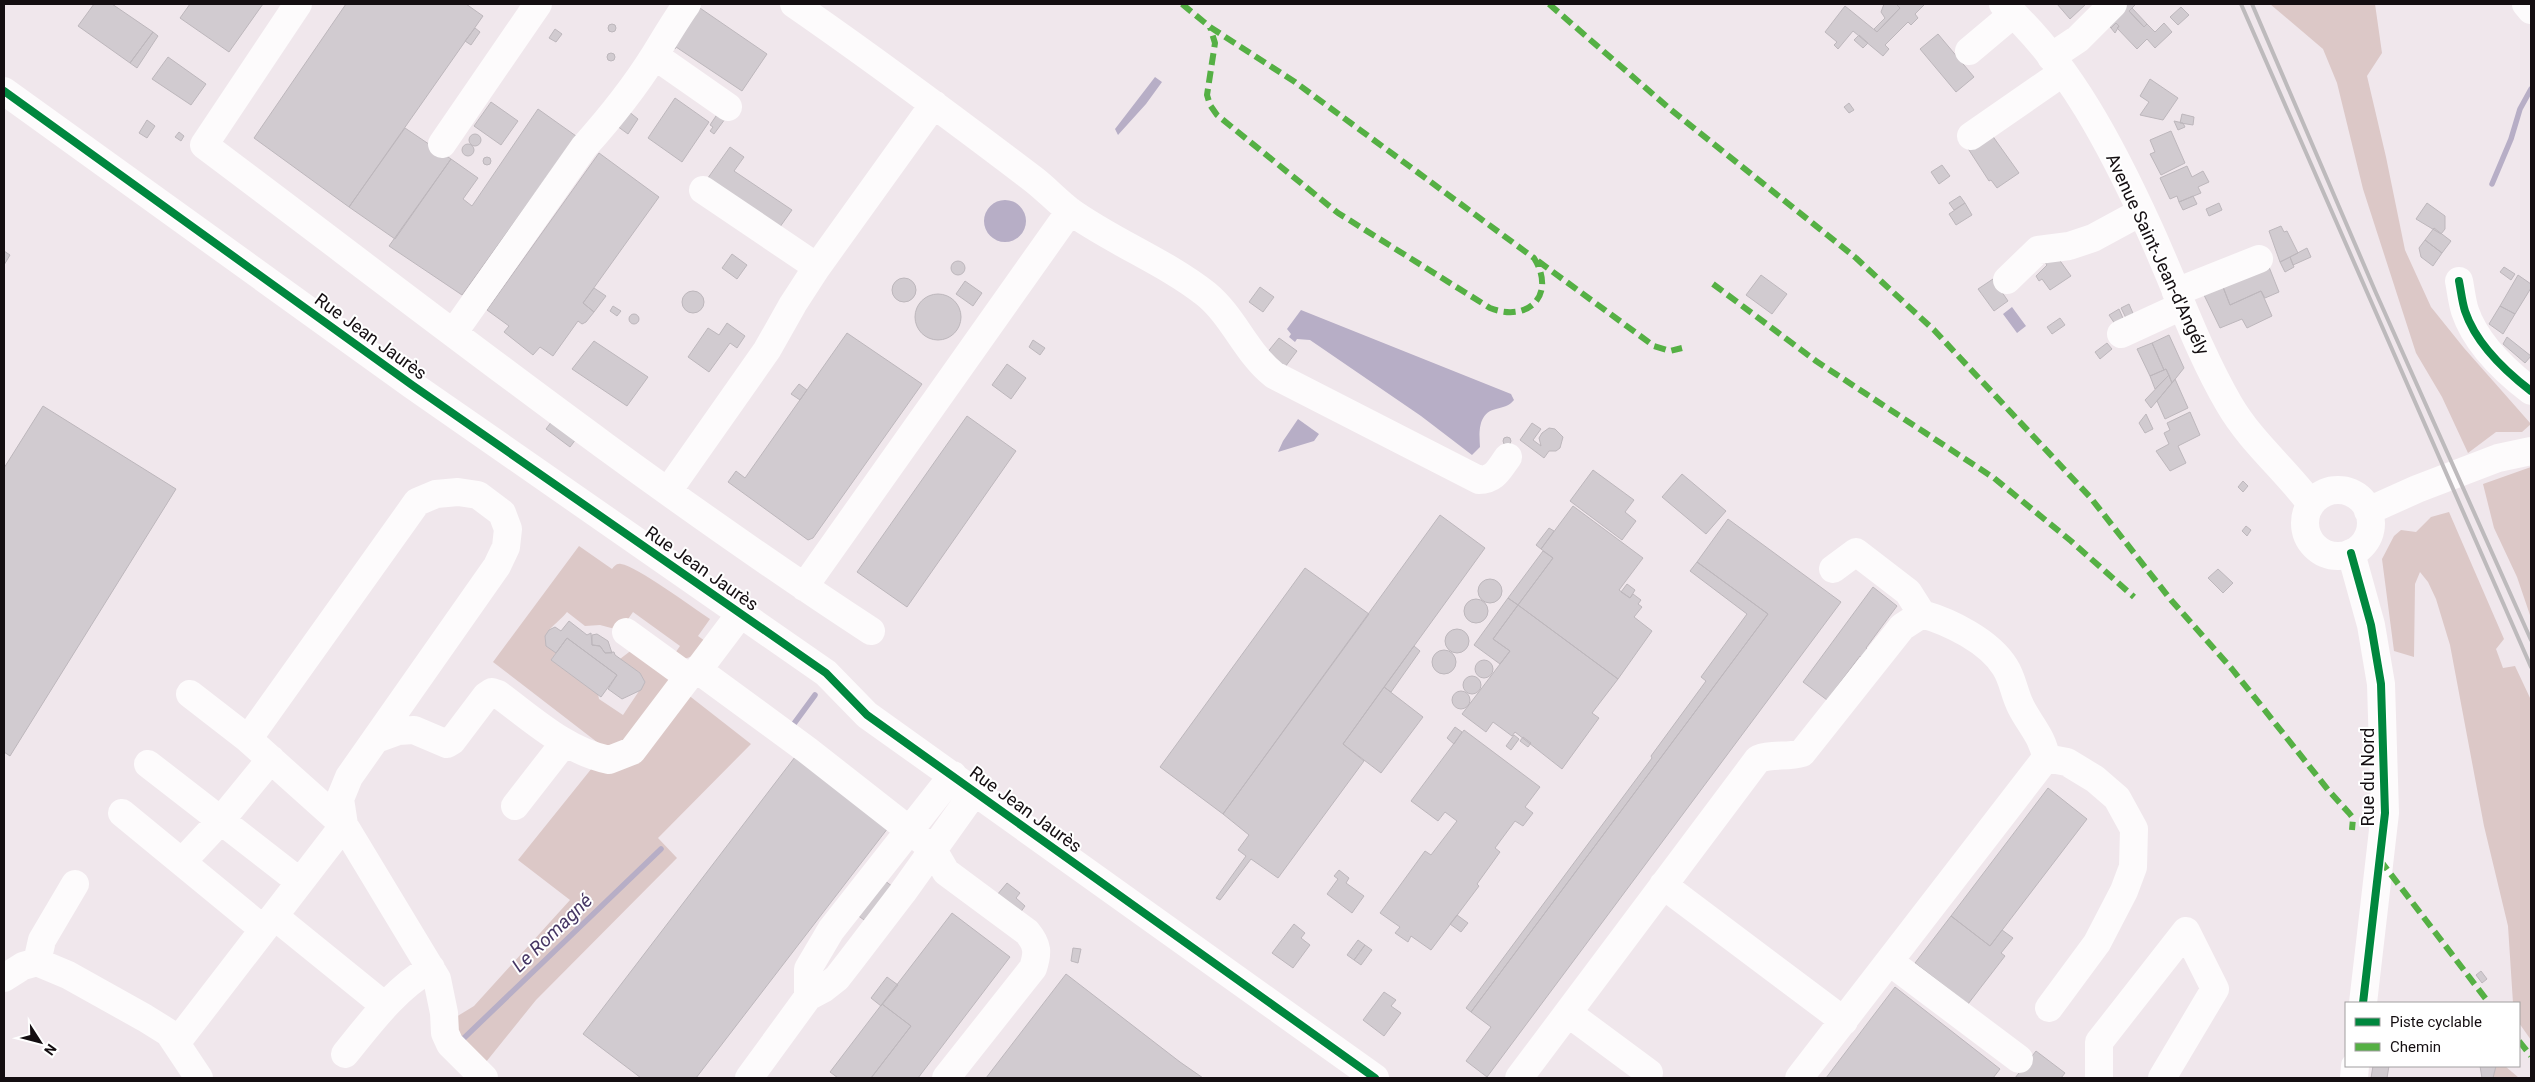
<svg xmlns="http://www.w3.org/2000/svg" width="2535" height="1082" viewBox="0 0 2535 1082" font-family="Roboto,sans-serif">
	<style>
		.green { fill: #dcc8c7 }
		.water { fill: #b7aec6 }
		.lines { fill: none; stroke-linecap: round; stroke-linejoin: round }
		.stream { stroke: #b7aec6; stroke-width: 5.5 }
		.building { fill: #d1cbd0; stroke: #bdb7bc }
		.minor { stroke: #fdfbfc; stroke-width: 28 }
		.major { stroke: #fdfbfc; stroke-width: 28 }
		.rail { stroke: #bdbabc; stroke-width: 4 }
		.quiet { stroke: #55b044; stroke-width: 6; stroke-dasharray: 12 6; stroke-linecap: butt }
		.cycleway-casing { stroke: #fff; stroke-width: 11 }
		.cycleway { stroke: #00873e; stroke-width: 8 }
		.labels { text-anchor: middle; dominant-baseline: central; stroke-width: 4; stroke-linejoin: round; paint-order: stroke }
		.street-label { font-size: 18px; fill: #140e11; stroke: #fff }
		.water-label { font-size: 19px; font-style: italic; fill: #463664; stroke: #fff }
	</style>
	<rect width="100%" height="100%" fill="#f0e7ec"/>
	<path class="green" d="M2270,4H2375L2382,53L2367,76L2386,157L2405,250L2431,307L2464,348L2531,424L2522,432H2496L2468,453L2442,397L2416,353L2363,189L2337,83L2323,49Z
		M2531,467V618L2517,577L2494,528L2483,484Z
		M2449,512L2504,639L2496,649L2503,668L2515,666L2531,700V1040L2519,1023V1003H2513L2508,926L2484,826L2450,645L2436,599L2428,582L2420,572L2415,584L2414,657L2394,651L2382,559L2394,536L2401,530L2416,532L2431,517Z
		M579,546L612,569C614,567 616,563 621,564C637,566 693,608 710,619L698,636L705,641L696,655L681,660L673,656L680,646L633,612L626,622L615,629L600,625L585,626L567,612C554,628 532,636 556,653L551,660L598,694L599,699L623,715L645,682L640,673L620,659L633,649L671,678L632,737L606,749L493,662Z
		M687,694L751,744L658,838L677,858L536,1000L486,1062L453,1030L456,1017L474,1006L570,900L518,860L592,768Z
		M2496,1066H2505L2519,1078H2493Z"/>
	<path class="water" d="M1155,77L1162,82L1146,104L1118,135L1115,129Z
		M984 221a21 21 0 1 1 42 0a21 21 0 1 1-42 0Z
		M2012,307L2026,326L2017,333L2003,314Z
		M1301,310L1511,394L1514,400C1509,406 1504,407 1496,409C1478,413 1479,432 1480,447L1472,455L1421,416L1310,340L1297,339L1295,342L1289,337L1291,334L1287,329Z
		M1298,419L1319,434L1314,441L1278,452L1283,441Z"/>
	<g class="lines">
		<path class="stream" d="M2492,184L2511,139L2520,109L2531,89
			M793,725L815,695
			M464,1038L661,849"/>
	</g>
	<path class="building" d="M94,4H112L153,32L130,63L78,26Z
		M190,4H263L229,52L180,18Z
		M346,4H466L483,16L349,207L254,138Z
		M1884,4H1896L1900,8L1877,32L1874,29L1885,18L1881,12Z
		M1896,4H1925L1915,14L1918,18L1911,25L1908,22L1885,45L1889,49L1883,56L1853,31L1838,49L1834,45L1837,42L1825,32L1845,6L1877,32L1900,8Z
		M2057,4H2086L2070,19Z
		M2118,4H2136L2129,11L2144,27L2147,24L2155,32L2164,23L2172,32L2155,48L2147,39L2137,49L2117,28L2119,26L2116,23L2111,28L2102,19Z
		M697,6L767,54L742,91L676,47L675,49L670,45Z
		M2181,7L2189,15L2178,25L2170,17Z
		M2132,8L2147,24L2144,27L2129,11Z
		M2116,23L2119,26L2115,33L2111,28Z
		M608 28a4 4 0 1 1 8 0a4 4 0 1 1-8 0Z
		M475,28L480,32L471,45L465,41Z
		M555,29L562,34L556,42L549,38Z
		M153,32L158,36L137,68L130,63Z
		M1938,34L1974,77L1956,92L1920,49Z
		M1859,35L1868,43L1863,48L1854,40Z
		M607 57a4 4 0 1 1 8 0a4 4 0 1 1-8 0Z
		M168,57L206,84L191,105L152,79Z
		M2150,79L2178,98L2163,120L2140,115L2149,102L2140,96Z
		M675,98L709,122L682,162L648,138Z
		M491,102L518,121L501,145L474,126Z
		M1849,103L1854,110L1849,113L1844,107Z
		M538,109L576,136L462,295L389,246L451,159L478,178L463,199L472,206Z
		M628,111L638,119L628,134L617,126Z
		M718,113L725,119L714,134L710,131L713,127L710,125Z
		M2182,114L2194,117L2193,125L2180,123Z
		M147,120L155,126L147,138L139,133Z
		M2174,121L2183,123L2185,127L2178,130Z
		M405,128L451,159L395,239L349,207Z
		M1989,131L2019,173L1997,188L1991,180L1989,181L1967,147Z
		M2171,131L2185,163L2161,175L2150,154L2155,152L2150,140Z
		M179,132L184,136L181,141L175,137Z
		M469 140a6 6 0 1 1 12 0a6 6 0 1 1-12 0Z
		M462 150a6 6 0 1 1 12 0a6 6 0 1 1-12 0Z
		M730,147L744,157L734,171L792,210L777,231L705,182Z
		M599,153L659,197L583,303L594,312L586,322L582,324L578,321L553,356L540,347L533,355L504,332L509,326L487,310Z
		M483 161a4 4 0 1 1 8 0a4 4 0 1 1-8 0Z
		M1942,165L1950,176L1939,184L1931,172Z
		M2187,166L2192,177L2203,171L2209,182L2198,187L2201,193L2179,202L2177,196L2170,199L2160,178Z
		M1960,196L1965,203L1954,210L1949,203Z
		M2193,196L2197,204L2183,210L2179,202Z
		M1965,203L1972,215L1956,225L1949,214Z
		M2219,203L2222,210L2209,216L2206,209Z
		M2427,203L2445,216V229L2441,234L2416,219Z
		M2281,226L2284,232L2287,231L2298,253L2280,262L2269,231Z
		M2434,228L2451,241L2442,253L2425,240Z
		M2425,240L2442,253L2433,266L2421,257L2419,248Z
		M2307,248L2311,257L2293,265L2290,257Z
		M4,251L10,255L4,265Z
		M2053,251L2071,276L2050,290L2042,279L2039,281L2036,276L2047,265L2042,258Z
		M732,254L747,265L737,279L722,268Z
		M2290,257L2294,267L2285,272L2280,262Z
		M951 268a7 7 0 1 1 14 0a7 7 0 1 1-14 0Z
		M2269,267L2279,292L2265,298L2261,291L2230,305L2223,287Z
		M2504,267L2515,274L2511,280L2500,272Z
		M1761,275L1787,294L1772,314L1746,295Z
		M2518,275L2531,284V288L2515,314L2500,306Z
		M892 290a12 12 0 1 1 24 0a12 12 0 1 1-24 0Z
		M1993,279L2008,301L1994,311L1978,289Z
		M965,281L982,293L973,306L956,294Z
		M1260,287L1274,297L1263,312L1249,302Z
		M2223,287L2230,305L2261,291L2272,316L2247,328L2242,319L2220,328L2204,295Z
		M594,288L606,296L594,312L583,303Z
		M682 302a11 11 0 1 1 22 0a11 11 0 1 1-22 0Z
		M915 317a23 23 0 1 1 46 0a23 23 0 1 1-46 0Z
		M2129,304L2135,318L2128,322L2121,308Z
		M613,306L621,311L617,316L610,311Z
		M2500,306L2515,314L2503,334L2489,324Z
		M2119,309L2125,323L2117,327L2109,315Z
		M629 319a5 5 0 1 1 10 0a5 5 0 1 1-10 0Z
		M2060,318L2065,325L2052,334L2047,327Z
		M727,323L745,336L737,348L730,343L709,372L688,357L708,328L719,335Z
		M847,333L922,384L813,538L808,540L728,482L736,471L745,478Z
		M2169,335L2184,368L2172,383L2166,369L2164,370L2152,343Z
		M2507,337L2531,356L2525,363L2503,344Z
		M1279,338L1297,351L1285,367L1266,354Z
		M1033,340L1045,348L1040,355L1029,347Z
		M594,341L648,377L627,406L572,369Z
		M2107,343L2112,349L2100,359L2095,352Z
		M2152,343L2164,370L2150,376L2137,349Z
		M1007,364L1026,378L1011,399L992,385Z
		M2166,369L2169,375L2155,389L2150,376Z
		M2169,375L2172,383L2151,408L2145,400Z
		M2175,379L2188,408L2165,419L2157,401Z
		M799,384L807,390L800,400L791,394Z
		M43,406L176,489L10,756L4,752V468Z
		M2190,412L2200,435L2178,446L2186,463L2170,471L2156,451L2169,444L2164,433L2170,430L2167,423Z
		M2146,414L2153,429L2145,433L2139,423Z
		M967,416L1016,451L907,607L857,572Z
		M552,421L576,439L570,447L546,429Z
		M1532,423L1541,429L1533,440L1541,446L1539,438L1542,433L1549,428L1555,429L1563,437L1560,448L1556,451H1549L1544,458L1520,440Z
		M1503 441a4 4 0 1 1 8 0a4 4 0 1 1-8 0Z
		M1593,470L1634,500L1625,512L1636,521L1622,540L1570,501Z
		M1682,474L1726,511L1706,534L1662,497Z
		M2243,481L2248,486L2243,492L2238,487Z
		M1573,506L1643,558L1619,590L1630,598L1633,594L1641,600L1638,604L1642,607L1634,617L1652,631L1618,679L1518,605L1553,558L1541,549Z
		M1440,515L1485,548L1343,744L1364,761L1278,878L1251,859L1220,900L1216,898L1246,856L1238,850L1249,835L1223,814Z
		M1728,519L1841,602L1487,1077L1466,1061L1491,1027L1471,1012L1768,614L1697,562Z
		M2246,526L2251,530L2247,536L2242,531Z
		M1549,528L1554,531L1541,549L1536,545Z
		M1543,551L1553,558L1518,605L1508,598Z
		M1697,562L1768,614L1471,1012L1466,1008L1652,758L1651,756L1706,681L1701,677L1747,614L1690,571Z
		M1305,568L1369,614L1223,814L1160,767Z
		M2218,569L2233,583L2223,593L2208,578Z
		M1478 591a12 12 0 1 1 24 0a12 12 0 1 1-24 0Z
		M1627,584L1635,590L1630,598L1621,592Z
		M1873,587L1897,606L1866,648L1871,652L1865,660L1860,656L1827,700L1803,682Z
		M1508,598L1518,605L1493,639L1510,651L1500,664L1474,645Z
		M1464 611a12 12 0 1 1 24 0a12 12 0 1 1-24 0Z
		M1518,605L1618,679L1592,713L1599,718L1562,769L1515,732L1512,736L1493,722L1486,732L1462,714L1510,651L1493,639Z
		M569,621L587,635L591,633L592,645L600,646L605,653L614,652L615,655L640,673L645,682L641,690L622,699L608,689L617,675L567,638L556,653L546,646L545,636L549,630L555,627L561,631Z
		M1445 641a12 12 0 1 1 24 0a12 12 0 1 1-24 0Z
		M597,634L608,641L612,653H605L600,646L592,645V635Z
		M567,638L617,675L601,697L551,660Z
		M1414,646L1420,651L1391,692L1384,687Z
		M1432 662a12 12 0 1 1 24 0a12 12 0 1 1-24 0Z
		M1475 669a9 9 0 1 1 18 0a9 9 0 1 1-18 0Z
		M1463 685a9 9 0 1 1 18 0a9 9 0 1 1-18 0Z
		M1384,687L1423,717L1381,773L1343,744Z
		M1452 700a9 9 0 1 1 18 0a9 9 0 1 1-18 0Z
		M1455,727L1462,732L1454,744L1447,738Z
		M1464,730L1540,787L1525,807L1533,813L1523,826L1515,821L1495,848L1500,852L1477,884L1479,886L1431,950L1411,936L1408,942L1395,933L1400,927L1380,913L1425,851L1431,855L1457,821L1445,812L1438,821L1411,801Z
		M1514,735L1519,739L1511,750L1506,746Z
		M1523,737L1531,743L1528,747L1520,741Z
		M795,757L888,828L696,1078H641L583,1034Z
		M2048,788L2087,819L1990,946L1951,916Z
		M1339,870L1349,878L1346,883L1364,896L1352,913L1327,894L1338,879L1334,876Z
		M880,877L897,890L871,925L853,912Z
		M1007,883L1020,893L1016,898L1025,906L1020,913L997,895Z
		M952,913L1010,957L918,1078H871L911,1026L882,1004Z
		M1457,915L1468,923L1461,932L1450,924Z
		M1951,916L1990,946L2002,930L2013,938L2001,953L2005,956L1968,1004L1915,963Z
		M1294,924L1305,933L1301,938L1310,945L1293,968L1272,953Z
		M1358,940L1365,945L1354,960L1347,955Z
		M1365,945L1372,950L1361,965L1354,960Z
		M1073,948L1081,949L1078,963L1071,961Z
		M2481,971L2487,979L2482,983L2476,975Z
		M1066,974L1180,1062L1203,1078H986Z
		M887,977L898,985L881,1006L871,998Z
		M1895,987L2000,1069L1993,1078H1826Z
		M1384,992L1396,1000L1391,1006L1401,1013L1384,1036L1363,1020Z
		M882,1004L911,1026L871,1078H838L830,1072Z
		M2036,1051L2065,1073L2061,1078H2015Z
		M2373,1066H2389L2387,1078H2371Z
		M2480,1066H2496L2493,1078H2482Z"/>
	<g class="lines">
		<path class="minor" d="M298,4L204,145C424,310 641,481 871,631
			M794,4C875,60 954,119 1033,179C1046,189 1057,201 1070,211C1113,242 1164,261 1206,294C1234,317 1246,353 1274,375L1479,480C1495,480 1499,469 1508,457
			M2526,4L2531,10
			M1969,51L2013,14
			M655,56L728,107
			M2051,57L2078,39L2113,4
			M4,91L412,385L826,673L867,715L1375,1078
			M1971,136L2062,73
			M442,144L538,4
			M703,190L817,267L934,104
			M2007,280L2038,250L2069,246L2093,238L2141,212
			M2459,281C2461,291 2462,302 2465,311C2476,344 2505,371 2531,391
			M2176,292L2259,259
			M454,332L584,147C609,119 634,88 654,56C665,38 675,21 687,4
			M2121,334L2182,306
			M668,491L767,350L793,304L817,267
			M2351,553L2371,625L2381,684L2385,813L2363,1003
			M1833,569L1856,552L1908,592L1922,614
			M804,587L1070,211
			M626,632L688,677
			M698,670L741,613
			M248,739L417,502L436,494L458,492L478,495L502,513L508,529L506,547L497,566L349,777L340,799L344,825L437,979L444,1013L445,1033L450,1044L484,1078
			M376,739L398,731L414,730L447,744L452,741L486,696L492,692L498,694C532,719 566,751 609,760L632,751L688,677L698,670L807,750L932,848L946,872L1027,932C1038,945 1038,953 1033,968L946,1078
			M2046,758L2067,762L2095,779L2117,798L2134,829L2133,867L2124,891L2097,943L2049,1008
			M148,764L300,882
			M515,806L564,743
			M122,813L263,929
			M182,862L221,820L271,759
			M1663,885L1844,1021
			M274,916L385,1006
			M37,962L42,940L75,884
			M1890,962L2019,1059
			M4,978L23,966L37,962L68,975L145,1018L169,1033L199,1078
			M808,997V969L831,930L953,775
			M1568,1013L1649,1073
			M177,1042L344,825L248,739L190,694
			M345,1054C371,1022 395,989 431,968
			M749,1078L808,997L823,989L837,978L851,960L903,892L975,791
			M1519,1078L1758,759C1773,753 1787,758 1802,753L1902,627L1922,614C1950,622 1989,641 2005,667C2013,679 2014,694 2021,707C2030,725 2043,737 2046,758L1799,1078
			M2099,1078V1042L2186,931L2215,989L2162,1078
			M2354,1078L2355,1066"/>
		<path class="major" d="M2003,4C2069,63 2113,149 2149,228C2176,287 2197,349 2229,404C2251,442 2285,469 2311,504
			M2305 523a33 33 0 1 1 66 0a33 33 0 1 1-66 0Z
			M2368,511L2417,489L2498,458L2531,451"/>
		<path class="rail" d="M2241,4L2531,667
			M2252,4L2376,293L2531,640"/>
		<path class="quiet" d="M1182,4L1210,27L1295,82L1534,258C1557,295 1528,323 1490,308L1338,213L1217,115L1210,105L1207,95L1215,43L1210,27
			M1549,4L1670,109L1856,258L1934,330L2090,497L2171,600L2232,669L2329,791L2349,813L2353,818L2352,830
			M1538,261L1654,346L1670,351L1682,348
			M1713,284L1816,361L1994,478L2071,541L2134,597
			M2380,860L2489,1003
			M2519,1041L2531,1056"/>
		<g class="cycleway-casing">
			<path id="cycleway" d="M4,91L412,385L826,673L867,715L1375,1078
				M2459,281C2461,291 2462,302 2465,311C2476,344 2505,371 2531,391
				M2351,553L2371,625L2381,684L2385,813L2363,1003"/>
		</g>
		<use href="#cycleway" class="cycleway"/>
	</g>
	<g class="labels">
		<g class="street-label">
			<text transform="translate(2158 254) rotate(65)">Avenue Saint-Jean-d'Angély</text>
			<text transform="translate(371 336) rotate(36)">Rue Jean Jaurès</text>
			<text transform="translate(702 568) rotate(35)">Rue Jean Jaurès</text>
			<text transform="translate(2367 777) rotate(-90)">Rue du Nord</text>
			<text transform="translate(1026 809) rotate(36)">Rue Jean Jaurès</text>
		</g>
		<g class="water-label">
			<text transform="translate(552 933) rotate(-44)">Le Romagné</text>
		</g>
	</g>
	<rect width="2535" height="1082" fill="none" stroke="#140e11" stroke-width="10"/>
	<rect x="2345" y="1002" width="175" height="65" fill="#ffffff" stroke="#a19fa0"/>
	<rect x="2355" y="1018" width="25" height="8" fill="#00873e" stroke="#a19fa0"/>
	<text x="2390" y="1027" font-size="15" fill="#140e11">Piste cyclable</text>
	<rect x="2355" y="1043" width="25" height="8" fill="#55b044" stroke="#a19fa0"/>
	<text x="2390" y="1052" font-size="15" fill="#140e11">Chemin</text>
	<g transform="translate(40 1042) rotate(126)" stroke="#ffffff" stroke-width="4" paint-order="stroke">
	<path d="M0-4L9 19L0 12L-9 19Z" fill="#140e11"/>
	<text y="-8" font-size="14" font-weight="bold" text-anchor="middle" fill="#140e11">N</text>
	</g>
</svg>
